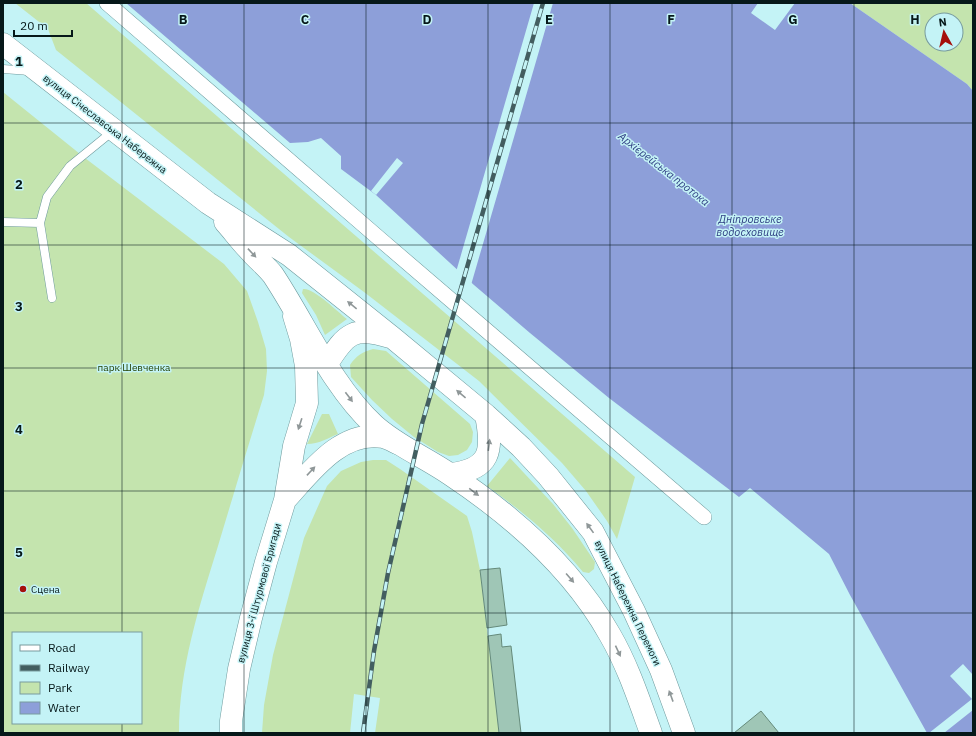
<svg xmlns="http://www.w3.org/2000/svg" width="976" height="736" viewBox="0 0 976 736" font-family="'IBM Plex Sans',sans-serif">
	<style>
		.green { fill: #c4e4ae; fill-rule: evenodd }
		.water { fill: #8d9fd9 }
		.pier { fill: #c4f3f6 }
		.building { fill: #9fc6b6; stroke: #658a7a }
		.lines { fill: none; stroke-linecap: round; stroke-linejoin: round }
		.lane-casing { stroke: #6e9a9d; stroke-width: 9 }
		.street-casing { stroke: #6e9a9d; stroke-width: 16 }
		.secondary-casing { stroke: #6e9a9d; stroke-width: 23 }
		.primary-casing { stroke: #6e9a9d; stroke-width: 23 }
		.lane { stroke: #fff; stroke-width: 8 }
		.street { stroke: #fff; stroke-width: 15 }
		.secondary { stroke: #fff; stroke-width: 22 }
		.primary { stroke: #fff; stroke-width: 22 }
		.rail-casing { stroke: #435e60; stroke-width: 4.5 }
		.rail { stroke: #c4f3f6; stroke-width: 3; stroke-dasharray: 9; stroke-linecap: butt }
		.oneway { fill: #8f9798 }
		.grid { fill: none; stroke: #061819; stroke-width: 1; stroke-opacity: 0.55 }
		.poi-dot { fill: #a50f0c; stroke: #c4f3f6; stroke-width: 1.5 }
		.labels { text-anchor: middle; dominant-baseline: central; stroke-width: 3; stroke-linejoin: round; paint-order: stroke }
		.street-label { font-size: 10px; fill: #061819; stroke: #c4f3f6 }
		.park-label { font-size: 10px; fill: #224000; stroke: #c4f3f6 }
		.poi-label { font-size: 10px; fill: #061819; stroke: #c4f3f6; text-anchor: start }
		.water-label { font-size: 11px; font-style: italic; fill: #2d3c81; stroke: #c4f3f6 }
		.grid-label { font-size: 13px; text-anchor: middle; font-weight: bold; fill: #061819; stroke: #c4f3f6; stroke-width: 3; stroke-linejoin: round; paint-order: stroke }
	</style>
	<rect width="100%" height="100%" fill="#c4f3f6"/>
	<path class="green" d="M15,3H86L635,477L617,539L607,521L586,491L562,463L479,381L364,292L289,237L56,50L48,29Z
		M850,3H973V91L967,84ZM932,20H956V44H932Z
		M3,92L85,158L224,264L247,291L258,322L266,349L267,371L264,395C248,446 233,496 218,546C199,607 179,669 179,733H3ZM13,633H141V723H13Z
		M303,289C313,287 338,312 347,319L325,335L316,315L302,293Z
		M373,349L386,351L470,424L473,432L472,442L467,450L458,455L449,456L438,452L414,437L392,419L372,400L351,377L350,365C356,356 362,352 373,349Z
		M322,414H329L338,434C328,438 319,444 307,444Z
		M510,458L553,504L572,528L595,562L594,569L589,573L583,572C555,538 522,511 487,486Z
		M373,460H386L400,469L467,516L472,532L480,570L499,733H375L380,698L354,694L350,733H262L264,705L273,655L304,538L327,486L341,471L361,462Z"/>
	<path class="water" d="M126,3H850L967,84L973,91V733H927L850,595L829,554L750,488L739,497L609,398L530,333L474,285L376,195L341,169V156L321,138L308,142L290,143Z"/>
	<path class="pier" d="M534,3H553L471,285L456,272Z
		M758,3H795L775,30L751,13Z
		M397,158L403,163L376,195L371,191Z
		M963,664L973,675V710L944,733H929L972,699L950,676Z"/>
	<path class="building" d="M500,568L507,625L487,628L480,570Z
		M501,634L502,647L511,646L521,733H499L488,636Z
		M761,711L779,733H734Z"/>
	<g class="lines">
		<g class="lane-casing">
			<path id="lane" d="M3,69L30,71
				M3,222L40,223
				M52,298L40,223L47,197L70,166L113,131"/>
		</g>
		<g class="street-casing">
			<path id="street" d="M107,3L381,240L704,517"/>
		</g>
		<g class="secondary-casing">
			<path id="secondary" d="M285,500C310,473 340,430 383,437C388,438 393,441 397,443
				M231,733V721L239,669L251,618L266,562L285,500L294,446L307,403L306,366L301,339L294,316"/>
		</g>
		<g class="primary-casing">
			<path id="primary" d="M3,44L208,203L289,255L393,338L486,415L521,447L548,476L593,532L634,611L661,670L684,733
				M225,222C234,232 242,243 252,253C258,260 267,267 273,275C305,323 331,385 374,425C397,446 425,457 451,475C514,517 573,569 610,635C628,666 639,700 651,733
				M327,364C346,333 354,326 390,337
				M451,474C491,469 493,451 486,415"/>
		</g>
		<use href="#lane" class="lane"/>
		<use href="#street" class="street"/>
		<use href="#secondary" class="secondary"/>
		<use href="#primary" class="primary"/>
		<g class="rail-casing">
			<path id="rail" d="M363,733L374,651L388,573L422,424L543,3"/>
		</g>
		<use href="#rail" class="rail"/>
	</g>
	<defs><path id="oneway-solid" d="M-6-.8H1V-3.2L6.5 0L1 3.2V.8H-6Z"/></defs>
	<g class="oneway">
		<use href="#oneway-solid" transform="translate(252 253) rotate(47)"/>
		<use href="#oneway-solid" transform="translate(352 305) rotate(-141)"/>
		<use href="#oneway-solid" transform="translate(461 394) rotate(-140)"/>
		<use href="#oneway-solid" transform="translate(349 397) rotate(53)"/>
		<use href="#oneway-solid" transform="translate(300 424) rotate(108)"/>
		<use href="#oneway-solid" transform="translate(489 445) rotate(-83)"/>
		<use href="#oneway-solid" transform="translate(311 471) rotate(-47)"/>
		<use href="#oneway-solid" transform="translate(474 492) rotate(37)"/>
		<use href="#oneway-solid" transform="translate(590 528) rotate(-126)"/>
		<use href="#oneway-solid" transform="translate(570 578) rotate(49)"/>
		<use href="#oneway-solid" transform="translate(618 651) rotate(65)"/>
		<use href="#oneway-solid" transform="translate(671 696) rotate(-110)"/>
	</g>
	<path class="grid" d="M122,3V633M244,3V733M366,3V733M488,3V733M610,3V733M732,3V733M854,3V733M3,123H973M3,245H973M3,368H973M3,491H973M3,613H973M122,723V733"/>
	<circle class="poi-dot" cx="23" cy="589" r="4"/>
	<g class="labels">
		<g class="street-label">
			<text transform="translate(105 124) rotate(38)">вулиця Січеславська Набережна</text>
			<text transform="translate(259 593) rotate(-75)">вулиця 3-ї Штурмової Бригади</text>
			<text transform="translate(628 603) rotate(64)">вулиця Набережна Перемоги</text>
		</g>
		<g class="park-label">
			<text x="134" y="367">парк Шевченка</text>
		</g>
		<g class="poi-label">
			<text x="31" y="589">Сцена</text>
		</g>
		<g class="water-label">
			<text transform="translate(664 169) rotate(38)">Архієрейська протока</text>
			<text x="750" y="219">Дніпровське<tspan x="750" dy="13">водосховище</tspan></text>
		</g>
	</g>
	<g class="grid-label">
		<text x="183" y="24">B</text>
		<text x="305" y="24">C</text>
		<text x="427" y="24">D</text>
		<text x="549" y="24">E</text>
		<text x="671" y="24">F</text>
		<text x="793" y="24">G</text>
		<text x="915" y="24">H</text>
		<text x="19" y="66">1</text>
		<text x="19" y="189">2</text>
		<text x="19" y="311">3</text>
		<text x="19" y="434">4</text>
		<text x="19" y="557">5</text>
	</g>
	<rect width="976" height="736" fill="none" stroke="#061819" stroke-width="8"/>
	<rect x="12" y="632" width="130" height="92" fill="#c4f3f6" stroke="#789b9e"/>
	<rect x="20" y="645" width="20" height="6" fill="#ffffff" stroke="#789b9e"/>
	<text x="48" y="652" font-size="12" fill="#061819">Road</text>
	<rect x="20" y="665" width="20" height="6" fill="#435e60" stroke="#789b9e"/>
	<text x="48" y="672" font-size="12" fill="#061819">Railway</text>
	<rect x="20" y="682" width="20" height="12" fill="#c4e4ae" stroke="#789b9e"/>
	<text x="48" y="692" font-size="12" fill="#061819">Park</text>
	<rect x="20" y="702" width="20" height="12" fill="#8d9fd9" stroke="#789b9e"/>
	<text x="48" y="712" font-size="12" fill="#061819">Water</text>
	<g transform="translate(944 32) rotate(352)"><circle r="19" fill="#c4f3f6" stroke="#789b9e"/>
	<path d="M0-3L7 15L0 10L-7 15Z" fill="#a50f0c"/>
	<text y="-6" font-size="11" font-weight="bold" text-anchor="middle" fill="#061819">N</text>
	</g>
	<path d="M14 30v6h58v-6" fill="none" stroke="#061819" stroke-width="2"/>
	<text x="20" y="30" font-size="12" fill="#061819" stroke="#c4f3f6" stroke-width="3" paint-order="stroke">20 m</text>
</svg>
